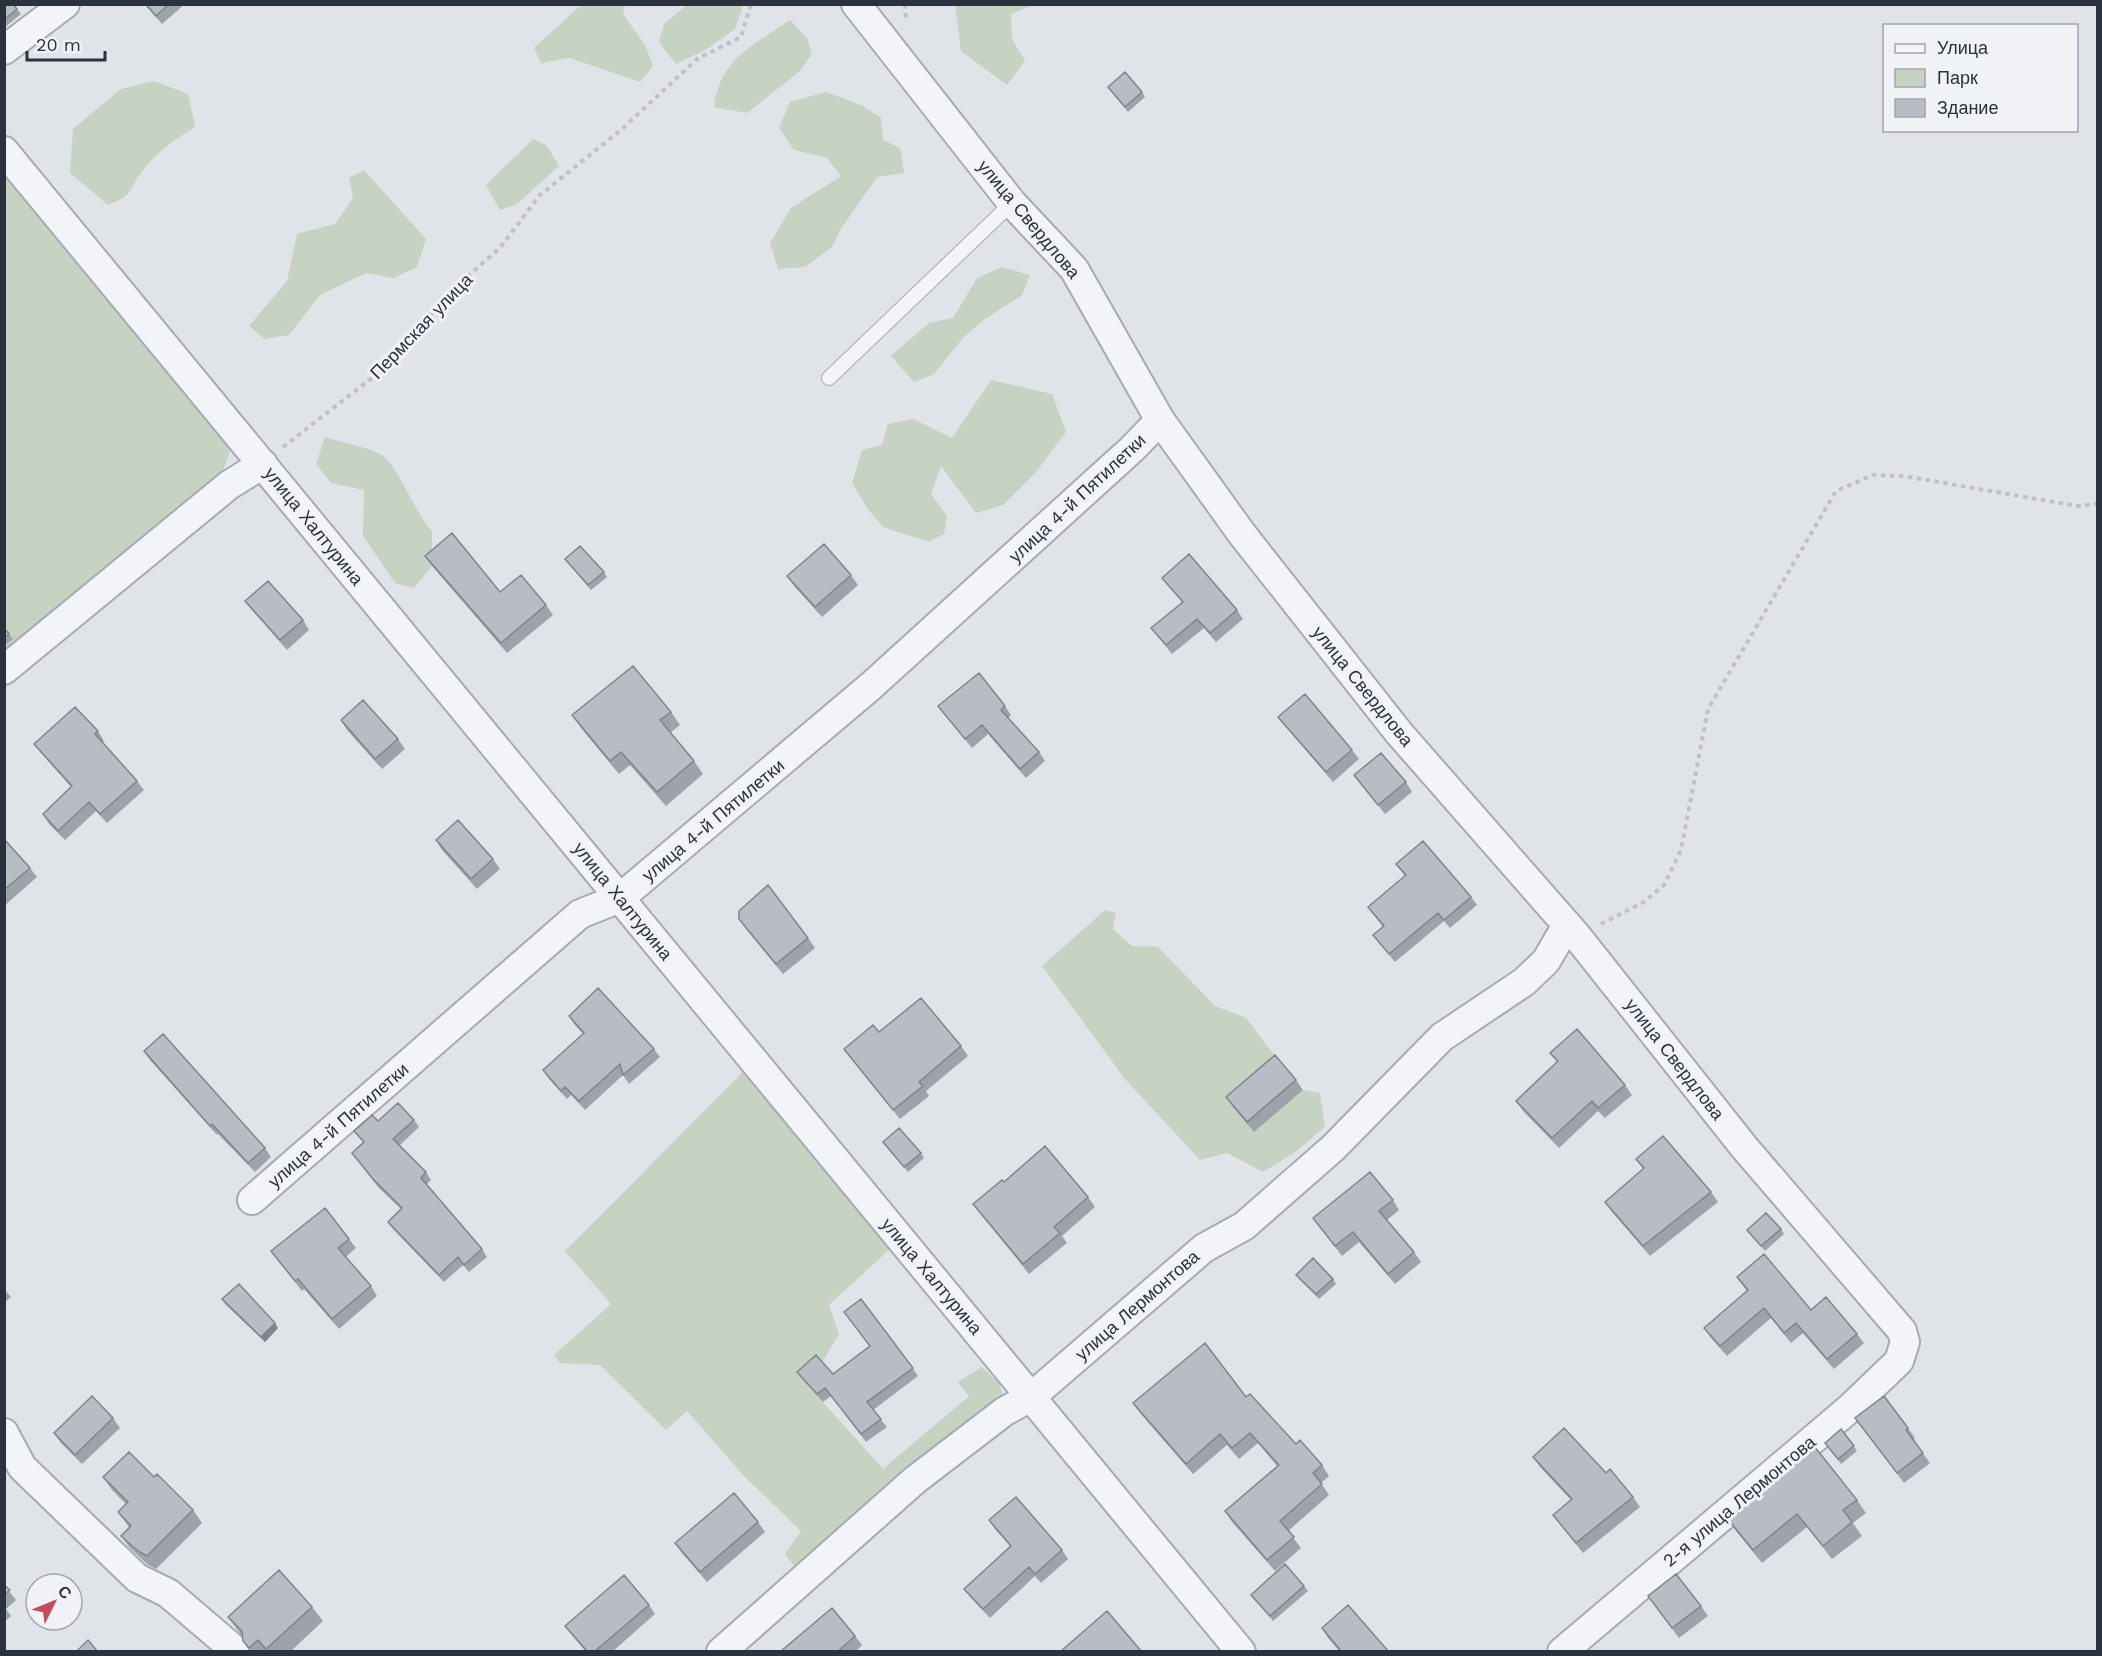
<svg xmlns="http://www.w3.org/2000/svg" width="2102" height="1656" viewBox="0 0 2102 1656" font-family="'Work Sans',sans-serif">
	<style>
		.green { fill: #c6d2c2 }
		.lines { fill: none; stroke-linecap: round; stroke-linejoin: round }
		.service-casing { stroke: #a6aab2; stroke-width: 16 }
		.minor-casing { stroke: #a6aab2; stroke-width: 32 }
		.path { stroke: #bfc1c7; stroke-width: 4; stroke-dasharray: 4.5 4.5; stroke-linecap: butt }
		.service { stroke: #f3f4f7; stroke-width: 14 }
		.minor { stroke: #f3f4f7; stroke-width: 28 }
		.wall { fill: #9ea2a9 }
		.shaded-wall { fill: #81848a }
		.building { fill: #b8bcc5; stroke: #81848a; stroke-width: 1.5 }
		.labels { text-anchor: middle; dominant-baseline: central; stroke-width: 6; stroke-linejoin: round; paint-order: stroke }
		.street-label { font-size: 18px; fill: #2a313f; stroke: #f0f2f6 }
	</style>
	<rect width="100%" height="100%" fill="#e0e3e8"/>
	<path class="green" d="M581,5H625L623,14L645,45L653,66L640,82L570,58L541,63L534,48Z
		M687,5H743L735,29L707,49L676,64L659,42L664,24Z
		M955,5H1033L1011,14L1012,39L1025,61L1007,85L961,51Z
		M790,20L807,38L812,54L800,71L747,113L714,107C721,57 752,47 790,20Z
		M154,81L188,94L195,127C176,139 156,152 143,170C125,192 139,192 108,205L70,173L73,129L121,89Z
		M826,92L863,106L881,118L883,140L900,148L904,173L877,177L840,230L832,247L805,267L778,269L770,243L791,208L841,176L827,158L794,150L779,128L790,102Z
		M533,139L547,146L559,166L517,204L500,210L486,185Z
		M364,170L426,239L417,267L394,278L366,273L320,295L289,335L265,339L249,326L287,281L297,234L335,224L353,198L349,178Z
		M4,172L222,433L230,451L222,474L4,665Z
		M1002,267L1030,275L1022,295L982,321L963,338L934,374L914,382L891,356L929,323L953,318L977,278Z
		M991,380L1052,394L1066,432L1036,472L1003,505L976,513L941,466L931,494L947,516L944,534L929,542L883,527L867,508L852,483L862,450L882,445L888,424L913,419L952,438Z
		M325,437C343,443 364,446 380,454C397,462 415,514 432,531V566L414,588L395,583L363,536L364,490L331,483L316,464Z
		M1105,910L1116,913L1113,929L1132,946L1158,947L1215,1006L1246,1018L1282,1065L1254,1131L1303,1090L1320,1093L1325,1127L1294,1153L1263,1172L1227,1153L1200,1160L1125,1079L1042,966Z
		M743,1072L891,1248L829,1305L839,1334L822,1363L803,1380L883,1469L969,1396L958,1382L982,1367L999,1383L1005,1402L800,1573L785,1554L801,1531L744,1476L687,1411L666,1430L600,1365L560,1363L554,1355L611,1304L565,1251Z"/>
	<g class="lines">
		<g class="service-casing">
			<path id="service" d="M829,378L1012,203"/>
		</g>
		<g class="minor-casing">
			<path id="minor" d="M856,4L1012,203L1074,269L1160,420L1242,534L1399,733L1576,935L1744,1147L1902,1331L1905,1342L1899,1361L1849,1409L1562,1652
				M4,50L65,4
				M4,151L1241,1652
				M4,670L229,485L263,464
				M252,1200L580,914L620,898L871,686L1133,448L1160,420
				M4,1433L22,1467L137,1578L168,1593L237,1652
				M721,1652L915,1480L1005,1411L1031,1397L1204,1248L1244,1226L1333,1148L1442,1037L1524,982L1546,961L1567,925"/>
		</g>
		<path class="path" d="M905,4L906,22
			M283,447L381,371L453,289L500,248L539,196L622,129L697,59L741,37L751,4
			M1601,924L1644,902L1664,885L1681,850L1708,709L1836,491L1873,475L1904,476L2077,506L2098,504"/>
		<use href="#service" class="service"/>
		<use href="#minor" class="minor"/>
	</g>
	<path class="wall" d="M4,4L17,9L21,14L4,28Z
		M144,4H185L162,24Z
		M1108,87L1142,92L1145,97L1128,112Z
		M425,556L500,592L546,605L553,615L507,653L432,566Z
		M565,559L604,572L607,577L591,590Z
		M851,575L858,585L822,617L794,586L787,576Z
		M1162,578L1237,610L1243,619L1216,642L1204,628L1172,654L1151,628L1182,602Z
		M245,601L303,620L309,630L287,650L252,610Z
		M4,628L13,639L4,646Z
		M938,706H1005L1011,715L1008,718L1039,752L1045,761L1026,778L988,734L972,748Z
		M671,712L680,725L670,733L694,761L703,774L666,806L630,765L619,774L581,728L572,715Z
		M1278,717L1352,750L1359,759L1333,782L1285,726Z
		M341,720L398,739L405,749L382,769L347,730Z
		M98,731L104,741L102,742L137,781L144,790L107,823L96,811L65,840L49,824L43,814L71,787L41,753L34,744Z
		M1354,775L1406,782L1412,792L1385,814Z
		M4,839L30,868L37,877L4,906Z
		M436,840L493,859L500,869L477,889L442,850Z
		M1396,864L1471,897L1477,905L1450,928L1444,921L1395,962L1373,935L1383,927L1368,907L1405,876Z
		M739,919L808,938L815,948L783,974L746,929Z
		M569,1016L654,1049L660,1057L629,1084L623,1075L585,1110L571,1095L567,1099L549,1079L543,1070L583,1034L575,1025Z
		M879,1032L961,1046L968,1056L926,1091L929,1096L900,1119L844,1049Z
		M144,1051L265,1148L271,1157L255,1172L218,1134L217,1135L150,1060Z
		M1550,1053L1625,1085L1632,1095L1605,1118L1598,1111L1559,1148L1523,1111L1516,1101L1557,1062Z
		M1296,1080L1303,1090L1254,1132L1233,1107L1226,1097Z
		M414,1120L419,1127L400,1145L426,1172L431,1180L426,1185L482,1249L487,1257L469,1272L463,1265L444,1282L393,1229L388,1222L401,1209L378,1187L352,1153L363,1142L354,1131L378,1121Z
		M883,1142L921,1153L924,1158L908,1172Z
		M1636,1159L1711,1192L1718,1202L1650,1256L1612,1212L1605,1202L1643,1169Z
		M1088,1197L1095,1207L1062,1236L1067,1243L1029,1274L973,1204Z
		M1393,1200L1399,1210L1387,1220L1414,1252L1421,1262L1395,1284L1359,1242L1342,1256L1313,1218Z
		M1781,1229L1784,1234L1765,1251L1747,1230Z
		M349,1239L356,1248L346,1257L371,1286L377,1296L339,1329L304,1289L302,1291L271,1251Z
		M1296,1275L1333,1279L1336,1284L1319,1299L1300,1280Z
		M1737,1277L1811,1310L1857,1334L1864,1343L1834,1369L1803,1333L1791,1343L1771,1318L1727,1356L1711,1338L1704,1328L1747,1291Z
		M4,1289L11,1297L4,1303Z
		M222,1299L278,1328L265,1342L225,1304Z
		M861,1299L918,1376L873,1410L887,1427L866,1442L831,1396L823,1402L803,1380L797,1372L833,1374L869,1346Z
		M1246,1397L1296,1444L1322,1465L1329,1476L1321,1483L1329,1495L1288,1531L1301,1548L1275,1571L1232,1522L1225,1511L1277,1466L1258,1443L1239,1459L1227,1445L1193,1474L1140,1413L1133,1403Z
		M113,1418L120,1428L82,1464L61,1443L54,1433Z
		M1855,1418L1908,1428L1915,1438L1913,1440L1930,1463L1904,1483Z
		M1841,1429L1857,1451L1841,1464L1825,1443Z
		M1533,1457L1606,1473L1633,1497L1640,1507L1583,1553L1553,1515L1571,1500L1540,1467Z
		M103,1477H154L193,1510L202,1523L156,1569L147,1564L130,1548L121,1536L129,1527L118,1512L126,1504L112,1490Z
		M1857,1500L1866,1513L1853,1523L1862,1536L1832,1559L1807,1527L1762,1563L1736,1531L1727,1518Z
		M989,1520L1062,1550L1068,1559L1041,1583L1035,1576L990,1618L971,1598L964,1589L1010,1546L995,1529Z
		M758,1522L765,1532L707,1582L682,1553L675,1543Z
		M4,1585L16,1600L6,1609L11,1616L4,1622Z
		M1304,1586L1308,1591L1273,1621L1251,1595Z
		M1648,1596L1701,1606L1708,1616L1679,1638Z
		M649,1605L655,1614L612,1652H586L572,1635L565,1626Z
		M312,1607L323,1621L290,1652H250L243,1641L242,1636L228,1617Z
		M1322,1628L1389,1652H1340L1328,1638Z
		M855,1636L862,1645L855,1652H780Z"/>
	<path class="shaded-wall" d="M275,1323L278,1328L265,1342L261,1337Z"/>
	<path class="building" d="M4,4H13L17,9L4,20Z
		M146,4H169L156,16Z
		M1125,72L1142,92L1125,107L1108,87Z
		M452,533L500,592L521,575L546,605L501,643L425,556Z
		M824,544L851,575L815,607L787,576Z
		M580,546L604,572L588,585L565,559Z
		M1189,554L1237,610L1210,633L1197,619L1166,645L1151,628L1183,602L1162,578Z
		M268,581L303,620L280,640L245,601Z
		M4,628L9,634L4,638Z
		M633,666L671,712L660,720L694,761L657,792L621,752L610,761L572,715Z
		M979,673L1005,706L1001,710L1039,752L1020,769L982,725L965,739L938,706Z
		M1305,694L1352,750L1326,772L1278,717Z
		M363,700L398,739L375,759L341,720Z
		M75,707L98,731L95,734L137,781L100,814L89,802L58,831L43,814L72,786L34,744Z
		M1381,753L1406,782L1378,805L1354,775Z
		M458,820L493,859L471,879L436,840Z
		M4,839L30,868L4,890Z
		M1423,841L1471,897L1444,920L1438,913L1389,954L1373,935L1384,926L1368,907L1406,875L1396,864Z
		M768,885L808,938L776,964L739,919V911Z
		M598,988L654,1049L623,1075L620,1064L579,1101L565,1087L561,1091L543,1070L584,1033L569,1016Z
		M921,998L961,1046L919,1082L923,1086L893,1110L844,1049L873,1025L879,1032Z
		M1577,1029L1625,1085L1598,1108L1592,1101L1552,1138L1516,1101L1558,1061L1550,1053Z
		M163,1034L265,1148L248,1163L212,1124L210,1126L144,1051Z
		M1275,1055L1296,1080L1247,1122L1226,1097Z
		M398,1103L414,1120L393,1139L426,1172L421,1178L482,1249L464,1265L458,1257L439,1275L388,1222L402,1208L373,1179L352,1153L364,1142L354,1131L372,1115L378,1121Z
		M899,1128L921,1153L904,1167L883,1142Z
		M1663,1136L1711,1192L1643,1246L1605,1202L1644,1168L1636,1159Z
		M1045,1146L1088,1197L1054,1227L1060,1233L1023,1264L973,1204L1002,1180L1004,1182Z
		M1370,1172L1393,1200L1379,1211L1414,1252L1388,1274L1353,1232L1335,1246L1313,1218Z
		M325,1208L349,1239L338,1248L371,1286L332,1319L298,1279L295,1281L271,1251Z
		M1766,1213L1781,1229L1761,1246L1747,1230Z
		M1764,1254L1811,1310L1826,1297L1857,1334L1827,1359L1796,1323L1784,1333L1764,1308L1720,1346L1704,1328L1748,1290L1737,1277Z
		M1313,1258L1333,1279L1316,1294L1296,1275Z
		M239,1284L275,1323L261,1337L222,1299Z
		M861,1299L913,1368L867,1402L881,1419L861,1434L825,1388L817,1394L797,1372L816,1355L833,1374L870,1346L844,1312Z
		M1205,1343L1246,1397L1250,1394L1296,1444L1300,1440L1322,1465L1313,1473L1322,1484L1280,1521L1294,1537L1267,1560L1225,1511L1279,1465L1250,1433L1232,1448L1220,1434L1186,1464L1133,1403Z
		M92,1396L113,1418L75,1455L54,1433Z
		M1884,1396L1908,1428L1906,1430L1923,1453L1897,1473L1855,1418Z
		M1564,1428L1606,1473L1610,1469L1633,1497L1576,1543L1553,1515L1572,1499L1533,1457Z
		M1841,1429L1854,1446L1838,1459L1825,1443Z
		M1814,1446L1857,1500L1843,1510L1852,1522L1823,1546L1797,1514L1753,1550L1727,1518Z
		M129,1452L154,1477L157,1474L193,1510L147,1556L138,1551L121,1536L131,1526L118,1512L128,1502L103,1477Z
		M734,1493L758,1522L700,1572L675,1543Z
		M1016,1497L1062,1550L1035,1574L1029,1567L983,1609L964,1589L1011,1546L989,1520Z
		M1285,1564L1304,1586L1270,1616L1251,1595Z
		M279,1570L312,1607L266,1649L258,1640L249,1648L243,1641L242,1631L228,1617Z
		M1676,1574L1701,1606L1672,1628L1648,1596Z
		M624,1575L649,1605L594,1652H588L565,1626Z
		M4,1585L10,1590L4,1595Z
		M1348,1605L1389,1652H1342L1322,1628Z
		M832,1608L855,1636L837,1652H780Z
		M1107,1611L1142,1652H1060Z
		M88,1640L98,1652H76Z"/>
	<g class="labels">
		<g class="street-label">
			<text transform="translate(1029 219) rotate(50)">улица Свердлова</text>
			<text transform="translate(421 326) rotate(-46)">Пермская улица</text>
			<text transform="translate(1077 498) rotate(-43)">улица 4-й Пятилетки</text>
			<text transform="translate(314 526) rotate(51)">улица Халтурина</text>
			<text transform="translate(1363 686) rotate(51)">улица Свердлова</text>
			<text transform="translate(713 820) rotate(-40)">улица 4-й Пятилетки</text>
			<text transform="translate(623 901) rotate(51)">улица Халтурина</text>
			<text transform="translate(1675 1059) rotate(52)">улица Свердлова</text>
			<text transform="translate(338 1125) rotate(-41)">улица 4-й Пятилетки</text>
			<text transform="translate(932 1276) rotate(50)">улица Халтурина</text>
			<text transform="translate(1137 1305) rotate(-41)">улица Лермонтова</text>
			<text transform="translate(1739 1501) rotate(-40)">2-я улица Лермонтова</text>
		</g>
	</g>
	<rect width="2102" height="1656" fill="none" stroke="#2a313f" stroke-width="12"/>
	<rect x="1883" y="24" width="195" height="108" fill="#f0f2f6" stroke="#a1a5ad" stroke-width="1.5"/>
	<rect x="1895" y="44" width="30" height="9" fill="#f3f4f7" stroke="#a1a5ad" stroke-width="1.5"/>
	<text x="1937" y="54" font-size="18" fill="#2a313f">Улица</text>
	<rect x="1895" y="69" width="30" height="18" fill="#c6d2c2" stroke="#a1a5ad" stroke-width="1.5"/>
	<text x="1937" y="84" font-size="18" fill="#2a313f">Парк</text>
	<rect x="1895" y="99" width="30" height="18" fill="#b8bcc5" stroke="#a1a5ad" stroke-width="1.5"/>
	<text x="1937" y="114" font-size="18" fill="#2a313f">Здание</text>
	<g transform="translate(54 1602) rotate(47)"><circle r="28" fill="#f0f2f6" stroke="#a1a5ad" stroke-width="1.5"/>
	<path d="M0-4.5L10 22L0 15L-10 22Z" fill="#c74c5b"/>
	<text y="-9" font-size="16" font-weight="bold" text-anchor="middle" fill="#2a313f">С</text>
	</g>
	<path d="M27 51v9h78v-9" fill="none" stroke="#2a313f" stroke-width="3"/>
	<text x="36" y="51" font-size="18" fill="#2a313f" stroke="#f0f2f6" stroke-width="4.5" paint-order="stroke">20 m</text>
</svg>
